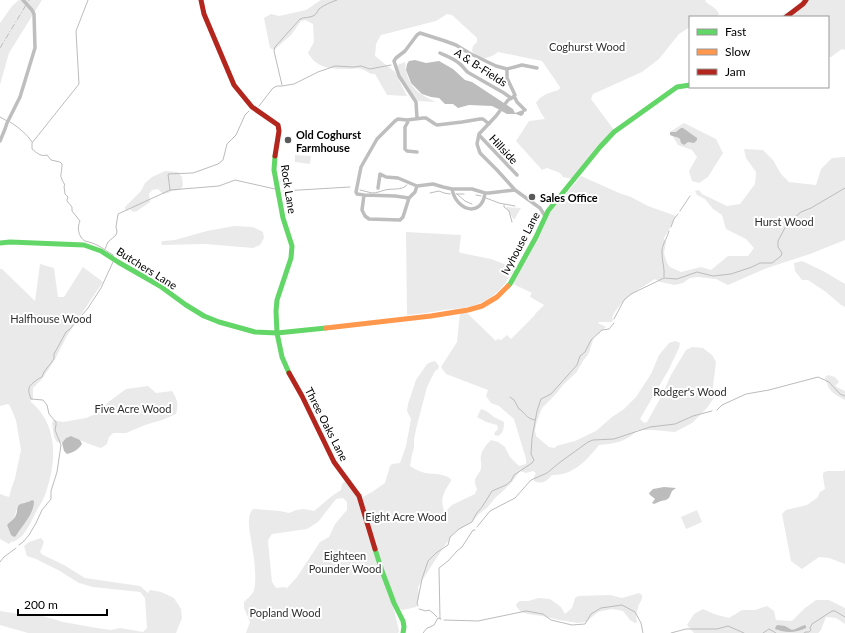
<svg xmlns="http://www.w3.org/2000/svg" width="845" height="633" viewBox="0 0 845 633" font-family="Lato,sans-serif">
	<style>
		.green { fill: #eaeaea; fill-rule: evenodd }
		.water { fill: #bcbcbc }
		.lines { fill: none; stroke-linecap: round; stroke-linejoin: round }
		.stream { stroke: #bcbcbc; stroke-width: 1 }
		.street { stroke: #bebebe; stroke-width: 3.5 }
		.fast { stroke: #63d668; stroke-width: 5 }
		.slow { stroke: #ff974d; stroke-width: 5 }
		.jam { stroke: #b3261e; stroke-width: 5 }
		.rail { stroke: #bdbdbd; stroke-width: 1; stroke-dasharray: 6 2 1 2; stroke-linecap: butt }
		.poi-dot { fill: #595959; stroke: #fff; stroke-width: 1.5 }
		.labels { text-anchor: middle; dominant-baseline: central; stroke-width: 4; stroke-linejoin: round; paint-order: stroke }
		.park-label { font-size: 11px; fill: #303030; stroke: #fff }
		.street-label { font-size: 11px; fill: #000; stroke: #fff }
		.poi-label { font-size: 11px; font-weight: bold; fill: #000; stroke: #fff; text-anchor: start }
	</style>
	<rect width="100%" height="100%" fill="#fff"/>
	<path class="green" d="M19,0H42L9,53L0,85V23L12,6Z
		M321,0H706L705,1C710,6 716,7 719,14L716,17H690V27L679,34L659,59L642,72L593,94L591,99L614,130L572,179L563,177L560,173L547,168L542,170L516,141L529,121L545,119L541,113L536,103C540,95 551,92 559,90L560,87L542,61L498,52C489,59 481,61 472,51L473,46L477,42V38L452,15L447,14L436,21L381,35L376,44L375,56L395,72L407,96L387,95L375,74C370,75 366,70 361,69C357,68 352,69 349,69C332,69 317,69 308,53L314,42L313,24L305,20L301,21L291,35L274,50L270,48L264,18L271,14L279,16L306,10Z
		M803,0H845V50L842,49L831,57H828V17H780L785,13L795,10Z
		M405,62C406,65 405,68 406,71C410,89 421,95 436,102L418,101L402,82L397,65Z
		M684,123L716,139L723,153L708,177L699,183L692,181L689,171L697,157L692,150L678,145L670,132Z
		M744,149L763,150L773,160L781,174L789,182L816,185L821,169L832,158L845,157V240L810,254L767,268L728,285L716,279L698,277L690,278L683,283L675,285L660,282L655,279C638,290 622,298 612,317L613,319L612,322H598V323L606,327L594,337L589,353L583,361L576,373L564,384L554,396L542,408L537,421L535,430L536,436L549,447L555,448L556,446L575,441L596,431L612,417L624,409L636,397L651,374L659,355L669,343L675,341L680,343L679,348L669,369L640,419L644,423L647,422L662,395L671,375L686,350L692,347L703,348L712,355L716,362L713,386L714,398L707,408L692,423L675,432L653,430H637C628,442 612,444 599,445C587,460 573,476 552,475C547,481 542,485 534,481V477L536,473L533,471L526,473L520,471L512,482L503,491L495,498L488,507L479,514L472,522L455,532L443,548L418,587L419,597L416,607L403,610L398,608L389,586L362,501L363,497L372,492L385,483L390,466L392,464L400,463L406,446L411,419L407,411L408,404L416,380L427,364L431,362L435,361L439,366L438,369L435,371L427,387L417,425L414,439V447L412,455L410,466C414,468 418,471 422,472C431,475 442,472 451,479V481C444,492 439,500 445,512L452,505L475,494L477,489C472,478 477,478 481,469C482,465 480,460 481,456C482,449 487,444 491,440L498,442L505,447L510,457L519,466L526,464V459L514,419L499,406L491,403L486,396L488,390L446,374L441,367L457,342L460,313L466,312L496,341L497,339L501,340L507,335L511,339L535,315V314L544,305L532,298L530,296L532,293L515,285L513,282L543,228L548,215L572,187L581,176L619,193L631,197L648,206L676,216C672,223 669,231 664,238L666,242L664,253L667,263L670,267L681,272L701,267L711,270L728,256H748L754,248L746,239L726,229L722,215L713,209L705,199L697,195L695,191L699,190L702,194L727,206L740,204L755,184L756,172L746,158Z
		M295,155L311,156L310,164L295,162Z
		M165,171L178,172L182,177L183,186L180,190L172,191L168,193L163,194L158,189L152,190L149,194L150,202L137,211L133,212L130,209L127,211L125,209V207L141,191L145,183L152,177Z
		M506,207L521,208L514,220Z
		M234,226L253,227L263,232L264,238L260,245L253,248L206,244L162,245L161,242L163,241L175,240L207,231Z
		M406,232L461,235L459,252L461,253L491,259L515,268C506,284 495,298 478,304C468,308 455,309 444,310C432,312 420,314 407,315Z
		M802,261L823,271L845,284V307L841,305L826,292L808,280H802L795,271L794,263Z
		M40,264L54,268L58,297H64L83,267L103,282L68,334L54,361L42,379L33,388V399L30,401C58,424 57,460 46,492C44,500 38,507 35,514C30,524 24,539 12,542V541L9,544L0,539V494L9,497L11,490L15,478L21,450L16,420L10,406L8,404L0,406V269H2L35,301ZM24,502H29L16,536L11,535L7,525C8,524 10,522 11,521C15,518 16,513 17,507Z
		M828,375L835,377L839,382L835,386L845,391V400C832,393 829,392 825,377Z
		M148,386L156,393L172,391C177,399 179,403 176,414L162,420L145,425L126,433H113L109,437L107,444L101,448L89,444L71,436L66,438L62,443L57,442L54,437L52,423L53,420L63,422L86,418L98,413L107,403L126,389Z
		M481,409C487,411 489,413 494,417C497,419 501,420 504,422C504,428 503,434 498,436L494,435L495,432L498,429L497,425L486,422L477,417Z
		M845,468V564L829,558L819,557L802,569L791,561L782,514L786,510L807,505L817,498L820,492L825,489L823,477V473L827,471H844Z
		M345,481C352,488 356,495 360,504L393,605L399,631L398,633H246L250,622L244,608V602C248,598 253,594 254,590C257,579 254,556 252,546C251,536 245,517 253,509L280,511L289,513L296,510L304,509L314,511C323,504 331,496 341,490L342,484ZM343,498L347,502V510L335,524L329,537L320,542L297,577L287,588L284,587L276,588L272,582L269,552L268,540L272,534L307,529L318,522L336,499Z
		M697,510L702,522L686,529L681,517Z
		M41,538L44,542L40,552L43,555L64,565L85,578L140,586L148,593L150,590L161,592L174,598L181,609L182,618L176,633H28L0,625V611L26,615L36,614L63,622L97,628L111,630L120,628L143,632L147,628L145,598L140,592L93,587L79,583L58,570L36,559L27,556L24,546L29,542Z
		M639,593L642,595C643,601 639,602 638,608C636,612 636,618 637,622L635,623L630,620L623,611L612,609L598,612L586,622L578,623L559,620L542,616L528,614L521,612L516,606L517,603L520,601H528L539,598L550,599L561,607L565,614L572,608L575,598L578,596L610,595L622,598Z
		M816,600H829L845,608V624L836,618L826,617L821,630L818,633H694L687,625L694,614L703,609L714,614L729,618L742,610H755L767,606L774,611L776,620L792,621L805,608Z"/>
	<path class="water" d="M415,60L426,63L439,61L453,69L465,80L472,82L513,109L515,113L523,110H524V113L523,115L521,116L516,114H507L498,109L492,106L469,105L458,108L453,104H445L439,98L431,97L422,94L411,83L406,70L407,64L409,61Z
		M681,128H683L697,138V140L694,143L688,142L684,145L681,143L680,139C677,136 673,137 670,135V132H676Z
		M71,436L80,440L82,444C78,450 74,452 67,454L64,451L62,443L66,438Z
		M664,487L676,488L672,491L669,498L666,500L661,501L654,504L652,503L655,499L654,498L650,495L649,493L653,489Z
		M32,500L34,501C34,515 22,525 16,536L14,537L11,535L7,525C10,521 14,520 16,515C18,511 16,508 19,505C23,502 28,503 32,500Z
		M778,625L785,626L792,630C797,629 801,626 805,625L806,626V628C795,633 786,633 775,629L776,626Z"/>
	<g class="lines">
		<path class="stream" d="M88,0L76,31L79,84L32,143V149C37,153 41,157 47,155L51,160L60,162L62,164C62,176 58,174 65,185L64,186L65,194L68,197L67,200V201L72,207V211L80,221C77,227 78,237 85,241C89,242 93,243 97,245C103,248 108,252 113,255V257
			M282,85L274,51L275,47L300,19C304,17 309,18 313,16C316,15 317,12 319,9C324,5 331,2 337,0
			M259,106L273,88L277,86H282L294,84L318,72L335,66L354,67L361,66L370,69L391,65
			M0,117L7,121
			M10,122C18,127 27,134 32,142
			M170,190L168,174L193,173L218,164L223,160L227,144L236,135L245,115L249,111
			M360,190C364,191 368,192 372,193C377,193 381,191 385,190C393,188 401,191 407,185
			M283,191L350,187
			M430,193L439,191L444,193L450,194
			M456,194H464
			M457,194L465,201L472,204
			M476,195L481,196
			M486,198L499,203L515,206
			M504,205V207L509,211L512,222
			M680,211L690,196
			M671,227L674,219L678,214
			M105,249L108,242L116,235L117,232L116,227L118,214L170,190L219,186L235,180L275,189
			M664,277C665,268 662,262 662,253C661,246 667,239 669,231
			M614,319L624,300L631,294L664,278L677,279L697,272L713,276L731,274L752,267L760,263H772L781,256L782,253L778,247V241L787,224L801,212L811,208L845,188
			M510,397L514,400L519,409C526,413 525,418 535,420
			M717,410L722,405L746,394L769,390L818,377L829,382L840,394L845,396
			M477,527L490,511L515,498L531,480L547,473L559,463L588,442L593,440L614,439L650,427L675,424L693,416L712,411
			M19,545L23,542L29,535L36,523L42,510L51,499V491L57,472L61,445L55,430L56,425V422L49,414L47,405L43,400L31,399C30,396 28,391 29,388C29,385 39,378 42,377L44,372L54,359V354L66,332L70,329L88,308L101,288L113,262
			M0,562L4,557L16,548
			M418,606L417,604L422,579L428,561L436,553L448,545L450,537L459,529L472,522L476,514L482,507L492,491L506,485L511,481L514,475L532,463L534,460L531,454L532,438L537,411L541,399L551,394L577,365L580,356L585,352L591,340L602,330L609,329L614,323
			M419,609L426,611L429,610L433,613L437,617
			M440,619L439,568L448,561L457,551L462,547L473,530H475
			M444,620L478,621L526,611L543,614L551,620L572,625L585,624L591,614L601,608L622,605L635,612L641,623L643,633
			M423,633L427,628L430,627L434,625L438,618L441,619
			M671,633L686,629H717L728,626L744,633
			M763,633L769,629L776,633
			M804,633L806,632H809L811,630L810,628L812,624L832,611H835L845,617"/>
		<path class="street" d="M440,53C447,56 455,59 460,64C464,67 465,71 469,73L504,93L511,98
			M515,98L517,102L525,110
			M417,118L416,102L399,76L394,61L396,58L405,51L417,35L420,33L445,41L456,45L469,53L496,66L507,69
			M409,120L405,127V149L407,151L417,152
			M479,135L517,175
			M0,141L5,129L7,123L20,97L35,48L34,14L32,10L23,0
			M378,188L380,174L386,177L398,178L417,186
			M452,189C456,211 482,218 485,193
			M515,190L497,170L480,153L477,144L479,134L496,116L508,100L512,98L515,95L507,78V69L522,65L537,68
			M364,195L362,210L365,216L369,219L400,220L403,217L409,198L415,192L417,186L433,184L443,187L452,189H472L485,193H489L515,190L540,208L545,216
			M409,198L395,196L364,195L357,194L356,192L361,167L377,139L395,121L398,119L407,120L423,118H426L435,124L437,125L462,122L480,119H483L489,124"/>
		<path class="fast" d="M275,156L274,170L283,218L292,246L291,258L277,300L276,311L277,333L282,357L289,373
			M0,243L10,242L84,245L101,251L118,262L160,286L186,305L204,316L219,322L255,332L277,333L326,328
			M508,286L510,284L536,237L548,211L600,147L614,132L677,87L690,85
			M375,549L382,571L394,603L403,621L404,627L403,633"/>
		<path class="slow" d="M326,328L431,316L468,310L482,306L497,297L508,286"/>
		<path class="jam" d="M201,0L204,14L234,85L252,107L278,125L279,131L275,156
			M786,17L803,4L806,0
			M289,373L302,396L334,462L359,496L375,549"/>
		<path class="rail" d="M0,48L29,0"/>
	</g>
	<g class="poi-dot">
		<circle cx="288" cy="140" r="4"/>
		<circle cx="532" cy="197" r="4"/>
	</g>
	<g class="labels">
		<g class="park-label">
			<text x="587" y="46">Coghurst Wood</text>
			<text x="784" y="221">Hurst Wood</text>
			<text x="51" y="318">Halfhouse Wood</text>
			<text x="690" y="391">Rodger's Wood</text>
			<text x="133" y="408">Five Acre Wood</text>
			<text x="406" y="516">Eight Acre Wood</text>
			<text x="345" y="555">Eighteen<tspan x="345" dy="13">Pounder Wood</tspan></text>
			<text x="285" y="612">Popland Wood</text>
		</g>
		<g class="street-label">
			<text transform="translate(481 67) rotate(33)">A &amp; B-Fields</text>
			<text transform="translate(504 149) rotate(47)">Hillside</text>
			<text transform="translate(289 189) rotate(81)">Rock Lane</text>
			<text transform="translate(520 243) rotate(-62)">Ivyhouse Lane</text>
			<text transform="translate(147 268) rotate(32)">Butchers Lane</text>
			<text transform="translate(327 424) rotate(63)">Three Oaks Lane</text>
		</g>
		<g class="poi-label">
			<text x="296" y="134">Old Coghurst<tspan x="296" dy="13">Farmhouse</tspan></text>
			<text x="540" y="197">Sales Office</text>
		</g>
	</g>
	<rect x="689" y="16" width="140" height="72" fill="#ffffff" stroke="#999999"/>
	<rect x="697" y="29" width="20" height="6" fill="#63d668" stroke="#999999"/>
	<text x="725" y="36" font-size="12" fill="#000000">Fast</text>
	<rect x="697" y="49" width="20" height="6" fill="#ff974d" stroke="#999999"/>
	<text x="725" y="56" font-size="12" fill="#000000">Slow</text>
	<rect x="697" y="69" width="20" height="6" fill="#b3261e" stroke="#999999"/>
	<text x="725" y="76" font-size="12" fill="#000000">Jam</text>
	<path d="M18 609v6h89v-6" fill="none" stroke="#000000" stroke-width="2"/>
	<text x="24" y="609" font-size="12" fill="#000000" stroke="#ffffff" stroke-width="3" paint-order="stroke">200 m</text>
</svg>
